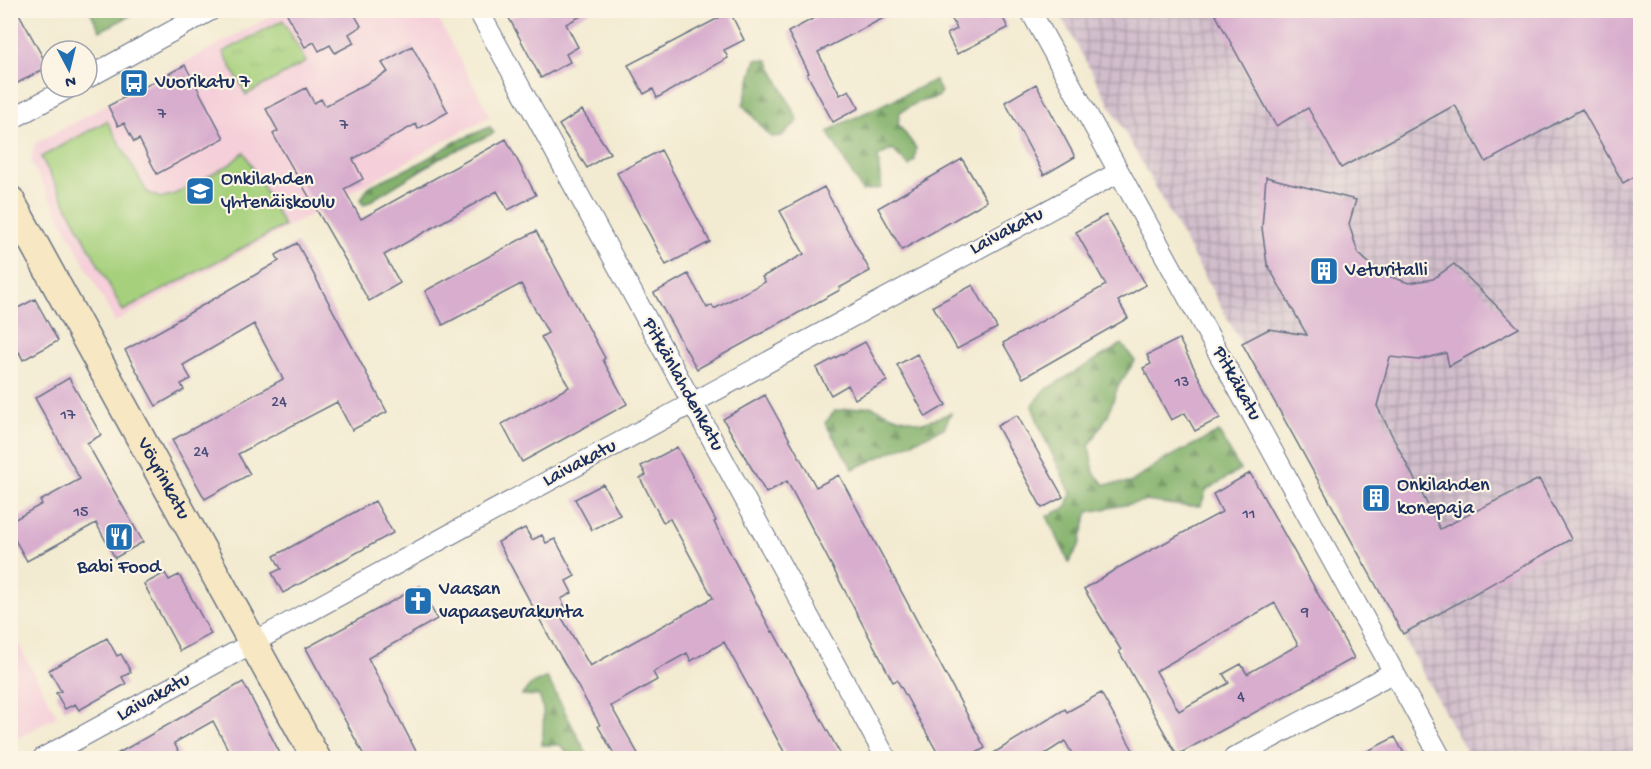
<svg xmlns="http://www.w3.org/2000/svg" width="1651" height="769" viewBox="0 0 1651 769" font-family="'Gochi Hand',sans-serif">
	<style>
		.built { fill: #f5cfd9 }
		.industrial { fill: url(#industrial-grid) }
		.forest { fill: url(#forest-firs); stroke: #507065; stroke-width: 1.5 }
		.park { fill: url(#park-tufts); stroke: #60806d; stroke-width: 1.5 }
		.pitch { fill: #a6d07c; stroke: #60806d; stroke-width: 1.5 }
		.building { fill: #d8adce; fill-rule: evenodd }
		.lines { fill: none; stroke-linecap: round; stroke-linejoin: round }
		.minor-casing { stroke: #677186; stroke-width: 22 }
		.secondary-casing { stroke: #677186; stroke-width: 31 }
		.minor { stroke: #fff; stroke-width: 20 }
		.secondary { stroke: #f7e8c3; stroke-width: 28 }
		.labels { text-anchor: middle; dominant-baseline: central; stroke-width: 4.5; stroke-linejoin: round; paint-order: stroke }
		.number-label { font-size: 16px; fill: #4a4e7a }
		.poi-label { font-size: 20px; fill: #1b2f5e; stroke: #fcf5e5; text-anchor: start }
		.street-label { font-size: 20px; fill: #1b2f5e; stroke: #fcf5e5 }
	</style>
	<defs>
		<pattern id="industrial-grid" width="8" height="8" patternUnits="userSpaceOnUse" patternTransform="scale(1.5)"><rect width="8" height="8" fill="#d1bdcb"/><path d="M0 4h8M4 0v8" fill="none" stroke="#a99aa8"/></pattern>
		<pattern id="forest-firs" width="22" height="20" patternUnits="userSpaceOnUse" patternTransform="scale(1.5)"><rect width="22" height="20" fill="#84b26c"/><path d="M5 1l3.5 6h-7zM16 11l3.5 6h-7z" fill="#6b915c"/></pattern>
		<pattern id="park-tufts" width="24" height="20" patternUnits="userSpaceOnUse" patternTransform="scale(1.5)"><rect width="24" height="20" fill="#a6d07c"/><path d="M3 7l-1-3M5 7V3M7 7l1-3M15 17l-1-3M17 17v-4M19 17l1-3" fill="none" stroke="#8eb36e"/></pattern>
	</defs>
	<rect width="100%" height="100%" fill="#fcf5e5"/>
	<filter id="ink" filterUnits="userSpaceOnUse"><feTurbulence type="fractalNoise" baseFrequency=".0167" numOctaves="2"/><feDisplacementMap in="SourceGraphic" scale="12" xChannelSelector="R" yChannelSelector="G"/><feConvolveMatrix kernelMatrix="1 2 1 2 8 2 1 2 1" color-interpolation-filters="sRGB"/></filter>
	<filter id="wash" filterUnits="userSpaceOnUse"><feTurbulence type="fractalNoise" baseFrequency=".008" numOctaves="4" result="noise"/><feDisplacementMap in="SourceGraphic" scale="24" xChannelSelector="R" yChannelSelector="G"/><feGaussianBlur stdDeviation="1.35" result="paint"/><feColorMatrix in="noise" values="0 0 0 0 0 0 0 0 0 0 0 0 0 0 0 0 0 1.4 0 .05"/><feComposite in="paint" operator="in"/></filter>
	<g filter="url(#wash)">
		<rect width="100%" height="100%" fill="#f3ebd1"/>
		<path class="built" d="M280,11H434L490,116L115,322L31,162L34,144Z
			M11,631L57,716L11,742H10Z"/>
		<path class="industrial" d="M1058,11H1640V758H1470Z"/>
		<path class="forest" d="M90,11H140L100,31Z
			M756,59L768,60L798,121L782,136L771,137L743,105Z
			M935,80L941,92L937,97L916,103L900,112L898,124L916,148L915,160L909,166L892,149L878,157L881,188L862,191L828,132L837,126Z
			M490,127L494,133L442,157L364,205L360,201L369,186L420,163L455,142Z
			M1122,344L1135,361L1118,386L1108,415L1089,446L1094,473L1104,484L1130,483L1165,459L1219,432L1240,470L1206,490L1201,506H1182L1145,501L1088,512L1079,546L1069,562L1047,516L1067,507L1071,493L1043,435L1032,406L1043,391Z
			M870,406L897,417L923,423L951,413L944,428L853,469L825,423L835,411Z
			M547,677L589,758H573L560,745H542C543,728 546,712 539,696L522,695L530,685Z"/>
		<path class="park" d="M283,20L306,62L246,95L223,52Z"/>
		<path class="pitch" d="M107,121L147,192L160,198L175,194L229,165L244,152L284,226L123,311L41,157Z"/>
		<g id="blocks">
			<path class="building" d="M10,10H17L48,67L10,87Z
				M285,10H352L361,26L349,34L354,43L335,53L330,45L319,51L314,42L305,47Z
				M523,10H592L566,24L578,47L566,54L570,62L541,78L509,18Z
				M829,10H899L818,52L840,95L849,90L859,108L833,122L807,74L809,73L788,32Z
				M947,10H999L1008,28L957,54L947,34L957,29Z
				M1213,10H1641V173L1623,183L1582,109L1486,162L1455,105L1341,168L1308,108L1276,126Z
				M730,12L744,40L724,50L728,58L657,98L653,89L644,94L628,65Z
				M412,46L448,112L418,129L416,124L353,159L363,179L344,189L361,219L506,139L536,195L508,210L497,191L384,255L400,283L369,301L273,134L278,131L266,109L306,88L314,103L321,99L325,106L388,72L382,63Z
				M185,65L224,138L157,174L139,139L134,142L124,123L118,126L108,106Z
				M1036,84L1075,157L1044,175L1005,102Z
				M582,110L610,153L587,168L559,125Z
				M661,150L710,242L666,265L617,173Z
				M962,159L987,201L902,250L878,208Z
				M1266,177L1356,200L1349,224L1358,253L1380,273L1409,283L1433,279L1454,264L1519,328L1449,366L1446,353L1419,360L1390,357L1377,406L1440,529L1539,479L1571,539L1403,634L1242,343L1269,329L1307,335L1267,264L1262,228Z
				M824,187L870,271L839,288L840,290L697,369L654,293L688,274L707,308L712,305L714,309L765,282L762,277L804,254L780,211Z
				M1106,215L1146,285L1118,301L1128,318L1023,378L1003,343L1106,285L1076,232Z
				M536,231L605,358L603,360L627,404L522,462L502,424L569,387L541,337L548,333L521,284L443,325L425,291Z
				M297,243L387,412L352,430L337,402L238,454L250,474L205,499L172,440L283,379L254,324L183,365L191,379L181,384L184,390L156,406L125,350L172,324V323L279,261L276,255Z
				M973,285L997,328L957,349L933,306Z
				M35,299L58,341L23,360L19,352L10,356V312Z
				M1179,339L1220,418L1195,431L1185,413L1171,420L1143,368L1151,364L1147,355Z
				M865,342L887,381L855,399L848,385L831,395L816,368Z
				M917,354L946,405L926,417L897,365Z
				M69,378L101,435L87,443L143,542L115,558L96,523L27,561L10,531V522L42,504L40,501L80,479L35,398Z
				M765,395L816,487L839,475L985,748L966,759H941L897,680L893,682L787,481L766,493L723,419Z
				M1017,415L1063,497L1042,508L997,426Z
				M677,447L716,521L714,522L772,632L773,631L843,759H788L724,642L691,661L687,653L653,672L657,680L611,706L641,759H617L598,726L600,725L547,633L498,542L525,528L532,540L542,535L546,543L555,539L575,576L566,581L572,593L561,599L569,614L562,618L590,666L713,598L670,519L663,522L640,478L646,475L641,466Z
				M1250,473L1354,658L1177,755L1119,651L1121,650L1084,589L1116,569L1222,512L1213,494ZM1275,603L1298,645L1247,674L1241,664L1223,674L1229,683L1179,711L1156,671Z
				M603,484L620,515L592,530L575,499Z
				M375,501L393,533L283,593L272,573L281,569L274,556Z
				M165,573L169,580L179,575L211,634L180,651L144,584Z
				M420,586L437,619L368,658L420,759H366L306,648Z
				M107,638L117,656L121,654L131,672L122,677L126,684L79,710L75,704L65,709L56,693L61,691L49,670Z
				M243,682L283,759H233L213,721L174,743L183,759H108Z
				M1101,693L1138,759H1075L1065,741L1037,759H984L1065,709L1067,712Z
				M1395,737L1407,759H1352Z"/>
		</g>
	</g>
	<g filter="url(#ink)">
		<use href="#blocks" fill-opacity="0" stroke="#677186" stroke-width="1.5"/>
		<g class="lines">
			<g class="minor-casing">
				<path id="minor" d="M478,10L886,758
					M1030,10L1441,758
					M87,78L211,10
					M10,120L70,87
					M43,758L469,524L1119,172
					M1234,758L1394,672"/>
			</g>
			<g class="secondary-casing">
				<g id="secondary">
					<path id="s1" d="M10,200L316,758"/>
				</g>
			</g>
			<use href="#minor" class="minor"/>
			<use href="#secondary" class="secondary"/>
		</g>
	</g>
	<defs>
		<g id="bus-square" transform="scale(1.5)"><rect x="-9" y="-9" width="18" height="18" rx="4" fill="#1f6fb2" stroke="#fcf5e5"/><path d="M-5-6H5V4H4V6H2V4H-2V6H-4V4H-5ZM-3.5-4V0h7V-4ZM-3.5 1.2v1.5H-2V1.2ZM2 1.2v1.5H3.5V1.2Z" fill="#fff"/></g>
		<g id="school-square" transform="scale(1.5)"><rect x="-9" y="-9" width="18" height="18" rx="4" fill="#1f6fb2" stroke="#fcf5e5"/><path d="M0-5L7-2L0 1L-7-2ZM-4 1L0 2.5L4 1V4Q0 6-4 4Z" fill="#fff"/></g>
		<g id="building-square" transform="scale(1.5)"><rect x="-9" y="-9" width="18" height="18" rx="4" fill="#1f6fb2" stroke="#fcf5e5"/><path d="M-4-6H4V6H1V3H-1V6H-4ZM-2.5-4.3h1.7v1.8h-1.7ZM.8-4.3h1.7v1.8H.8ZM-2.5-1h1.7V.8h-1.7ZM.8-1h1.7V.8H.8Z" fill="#fff"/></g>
		<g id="restaurant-square" transform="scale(1.5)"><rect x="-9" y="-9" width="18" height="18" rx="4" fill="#1f6fb2" stroke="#fcf5e5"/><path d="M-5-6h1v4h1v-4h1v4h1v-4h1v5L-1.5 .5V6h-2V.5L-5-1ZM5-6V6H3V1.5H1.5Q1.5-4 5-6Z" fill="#fff"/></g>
		<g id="church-square" transform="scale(1.5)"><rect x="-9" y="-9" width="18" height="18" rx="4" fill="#1f6fb2" stroke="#fcf5e5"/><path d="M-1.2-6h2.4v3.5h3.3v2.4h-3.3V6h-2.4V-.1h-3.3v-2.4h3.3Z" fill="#fff"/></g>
	</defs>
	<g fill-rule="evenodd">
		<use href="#bus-square" x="134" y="83"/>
		<use href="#school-square" x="200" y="191"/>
		<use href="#building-square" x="1324" y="271"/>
		<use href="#building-square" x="1376" y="498"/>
		<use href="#restaurant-square" x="119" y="537"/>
		<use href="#church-square" x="418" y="601"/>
	</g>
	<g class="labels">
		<g class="number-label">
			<text x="162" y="115">7</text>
			<text x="344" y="126">7</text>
			<text x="1182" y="383">13</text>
			<text x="279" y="403">24</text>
			<text x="68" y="416">17</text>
			<text x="201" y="453">24</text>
			<text x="81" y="513">15</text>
			<text x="1249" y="515">11</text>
			<text x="1305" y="613">9</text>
			<text x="1241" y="698">4</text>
		</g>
		<g class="poi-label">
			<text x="155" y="83">Vuorikatu 7</text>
			<text x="221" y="180">Onkilahden<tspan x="221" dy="23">yhtenäiskoulu</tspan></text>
			<text x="1345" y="271">Veturitalli</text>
			<text x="1397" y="486">Onkilahden<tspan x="1397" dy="23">konepaja</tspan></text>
			<text x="119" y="568" text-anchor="middle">Babi Food</text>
			<text x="439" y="590">Vaasan<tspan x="439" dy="23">vapaaseurakunta</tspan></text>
		</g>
		<g class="street-label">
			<text transform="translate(1007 232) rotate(-28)">Laivakatu</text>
			<text transform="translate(1236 384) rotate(61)">Pitkäkatu</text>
			<text transform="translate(682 385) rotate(61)">Pitkänlahdenkatu</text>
			<text transform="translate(580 464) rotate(-28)">Laivakatu</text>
			<text stroke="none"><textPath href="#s1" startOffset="318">Vöyrinkatu</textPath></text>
			<text transform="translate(154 698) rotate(-29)">Laivakatu</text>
		</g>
	</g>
	<rect width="1651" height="769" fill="none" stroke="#fcf5e5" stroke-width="36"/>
	<g transform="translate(69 69) rotate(173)"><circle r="28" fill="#fcf5e5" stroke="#a2a6af" stroke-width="1.5"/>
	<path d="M0-4.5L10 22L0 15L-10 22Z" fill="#1f6fb2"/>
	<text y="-9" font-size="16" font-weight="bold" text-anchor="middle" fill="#1b2f5e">N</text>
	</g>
</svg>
